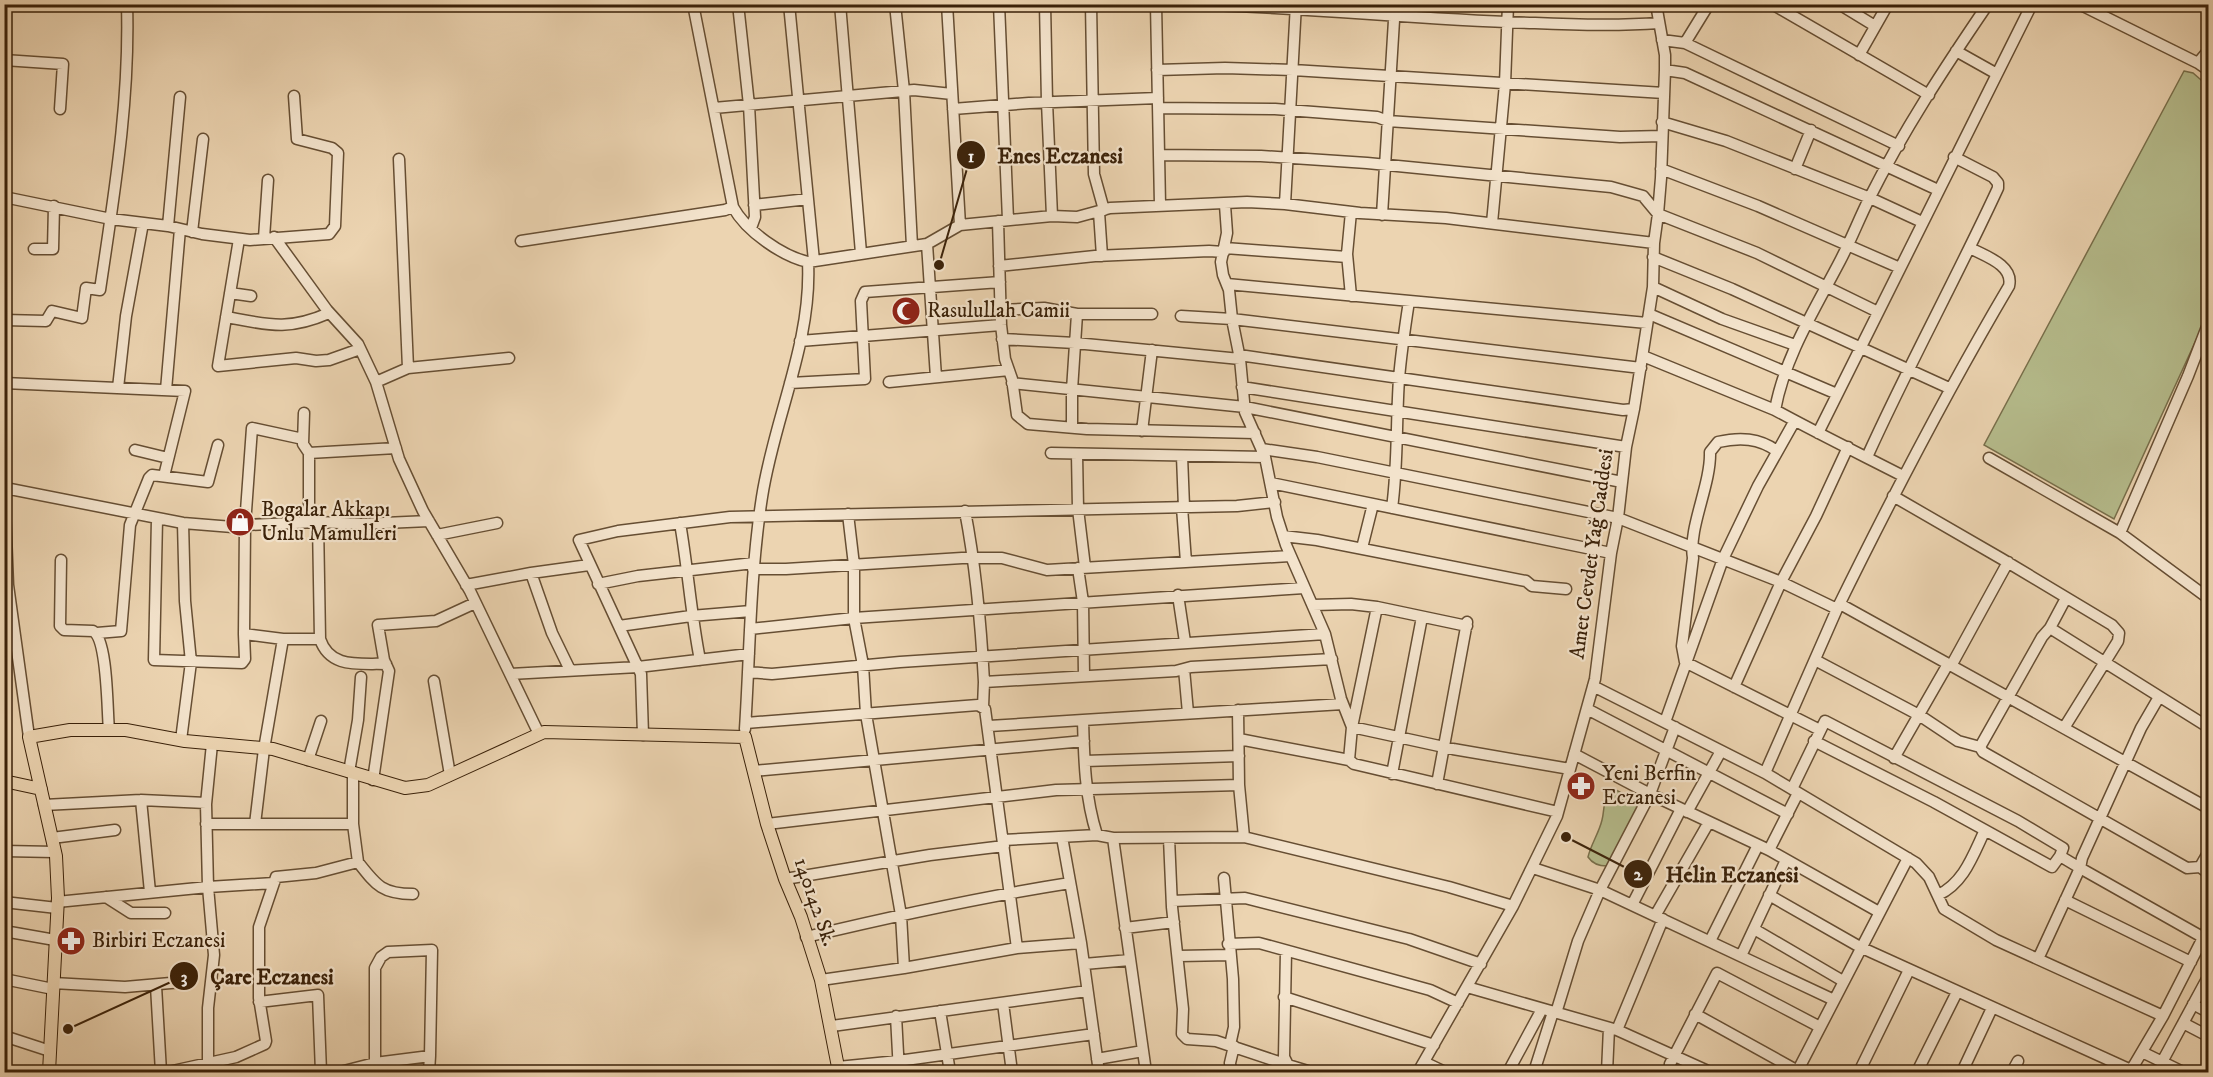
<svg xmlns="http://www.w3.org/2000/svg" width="2213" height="1077" viewBox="0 0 2213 1077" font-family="'IM FELL DW Pica',serif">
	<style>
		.green { fill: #b6bd8d; stroke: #786f4b; stroke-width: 1.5 }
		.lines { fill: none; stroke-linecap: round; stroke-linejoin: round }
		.minor-casing { stroke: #664e33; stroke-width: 13 }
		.major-casing { stroke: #3a2109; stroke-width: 14 }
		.minor { stroke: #f3e3cc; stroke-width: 10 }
		.major { stroke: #ecd4b1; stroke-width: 12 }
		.labels { text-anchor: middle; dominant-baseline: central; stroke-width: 4.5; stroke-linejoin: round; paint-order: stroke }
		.poi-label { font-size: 21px; fill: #3a2109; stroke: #f3e3cc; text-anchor: start }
		.street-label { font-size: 21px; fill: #3a2109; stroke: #f3e3cc }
		.leader { fill: none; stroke: #3a2109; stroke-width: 2 }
		.callout-dot { fill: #3a2109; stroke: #f3e3cc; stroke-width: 2 }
		.mark-label { font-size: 18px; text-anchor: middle; font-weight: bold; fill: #fff }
		.callout-label { font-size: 22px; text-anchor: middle; font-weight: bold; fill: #3a2109; stroke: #f3e3cc; stroke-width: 4.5; stroke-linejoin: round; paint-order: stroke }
	</style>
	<rect width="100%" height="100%" fill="#ecd4b1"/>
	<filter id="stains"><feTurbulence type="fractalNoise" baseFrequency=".00333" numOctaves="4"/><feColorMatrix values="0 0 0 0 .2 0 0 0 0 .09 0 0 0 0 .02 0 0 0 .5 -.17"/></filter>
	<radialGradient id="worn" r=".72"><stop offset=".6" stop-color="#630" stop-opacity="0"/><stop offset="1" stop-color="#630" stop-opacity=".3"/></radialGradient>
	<path class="green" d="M2184,71L2193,73L2208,86V314L2114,519L1984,445Z
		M1614,789L1635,800L1638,804V808L1607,866C1599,866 1592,863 1588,857C1591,844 1599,833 1602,820C1605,809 1602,796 1614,789Z"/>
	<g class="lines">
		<g class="minor-casing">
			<path id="minor" d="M693,4L733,207C746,231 782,256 808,262L927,244L960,225L1052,216L1077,217L1110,208L1247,202L1285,204L1360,213L1446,218L1654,243
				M738,4L749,105L755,217L751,228
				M789,4L814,261
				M840,4L861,253
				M895,4L904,91L912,246
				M947,4L960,225
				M999,4L1008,220
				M1045,4L1047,102L1052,216
				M1091,4L1094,174L1104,210
				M1156,4L1160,205
				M1169,4C1292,5 1413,20 1535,23C1577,25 1618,26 1659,23
				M1772,4L1929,95
				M1839,4L1875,26
				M2079,4L2198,63
				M1662,40L1685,43L1899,146
				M1685,43L1709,4
				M1956,51L1997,74
				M2208,51L2198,63L2208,70
				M1859,55L1888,4
				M4,60L63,64L60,109
				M1157,70L1225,68L1293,70L1664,93
				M1665,70L1685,73L1938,190
				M714,108L914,90L952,94
				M1158,108L1275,109L1377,117L1388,121L1620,137L1662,136
				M953,109L1029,103L1158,98
				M1662,122L1726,141L1870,198L1922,222
				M1159,155L1261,156L1367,163L1611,187L1643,196L1658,214L1757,253L1878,312
				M399,159L408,368
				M1661,169L1758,206L1900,268
				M1795,169L1811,130
				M4,197L111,219L168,226L202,234L250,240L329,234L335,226L338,153L332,148L297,139L294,96
				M1285,204L1296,4
				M754,205L808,199
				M1225,205L1227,233L1221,262L1223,275L1229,290L1232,319L1240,359L1245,412L1265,457L1277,517L1286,545L1325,634L1341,699L1352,727L1349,760
				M1099,212L1102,256
				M1382,215L1395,4
				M998,221L1001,325L1005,359L1012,379L1017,415L1028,424L1087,429L1255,433
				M1492,223L1505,84L1508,4
				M168,226L180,97
				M192,232L203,139
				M274,237L327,310L358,344L376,382L399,459L423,511L470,591L539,734
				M264,238L268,180
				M239,239L218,366L296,358L316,361L329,360L360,349
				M521,241L725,210L733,207
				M927,244L936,377
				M1225,248L1347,257
				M34,249H53L54,206
				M1653,257L1732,289L1949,388
				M999,266L1095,256L1209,251L1224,252
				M1227,284L1647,323
				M1653,287L1722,319L1795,345
				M230,293L251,296
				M1351,296L1347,254L1351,212
				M1000,310L1044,308L1077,314H1152
				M1649,314L1837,394
				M1181,316L1232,319L1641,368
				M226,317C269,325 288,331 329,313
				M4,320L46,321L52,311L82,318L86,288L100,290C114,195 130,100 127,4
				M1002,339L1075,343L1240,359
				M800,341L1001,325
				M1239,355L1623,410L1634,409
				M1643,356L1775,410
				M376,382L408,368L509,358
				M889,382L1009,370
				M4,383L185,391L164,476
				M790,383L865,379L861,301L865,292L1000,282
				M1012,383L1245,407L1622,482
				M1242,387L1626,447
				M118,388L126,316L143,223
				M166,390L180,229
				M304,413L303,444L309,453V522
				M1072,428V390L1077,314
				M1142,431L1152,350
				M1818,433L2032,4
				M1262,449L1317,457L1618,518L1781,582L1837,609C1891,499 1947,391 2009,286C2014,265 1985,256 1970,248
				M135,450L168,458
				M1777,451C1759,438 1740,437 1718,442L1710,452C1711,485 1688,528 1693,558L1682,646L1685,662L1820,730
				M309,453L396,448
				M1051,453L1265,457
				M1077,454L1078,509L1085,567
				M1182,456L1184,507
				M1867,457C1908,366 1956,279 1998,188V183L1993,177L1954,157
				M1989,458L2120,533L2208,598
				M1903,476C1860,454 1817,433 1775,410C1785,356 1815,309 1840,261C1851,240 1859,219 1869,199C1903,131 1945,67 1988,4
				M4,483L8,585L29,737
				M1271,483L1611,553
				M5,488L183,523L245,528
				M1893,496L2002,559L2112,625L2119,633L2118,641L2064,728
				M1182,507L1186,562
				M1392,508C1398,465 1396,422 1399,379C1401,353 1405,327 1409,301
				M965,511C976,568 981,624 984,682
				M848,514L854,565V618L863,665L866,714L901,915L904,968
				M157,519L154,660L242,663L245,659L244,634
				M318,522L320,639
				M680,523C688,569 691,615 700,660
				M245,525L252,428L303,439
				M2120,533L2188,376L2208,324
				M437,535L497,523
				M1283,536L1317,540L1526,581L1532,586L1566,589
				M1362,548L1373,504
				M61,560L60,626L64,630L93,631C108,640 107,711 109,730
				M1078,568L1083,602L1084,675
				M753,569H786L962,558H1002L1047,570L1290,556
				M598,584L638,576L754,563
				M466,585L531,573
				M1178,595L1185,642
				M2066,598L2050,628L2042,637L1980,747L1983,752L2187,868L2200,867L2208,873
				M1840,604L2208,808
				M1313,605L1351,604L1377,607L1467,626
				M1377,607L1352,727L1453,749L1570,769
				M619,626L691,616L751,611
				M2050,628L2208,727
				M750,629L854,618L1304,588
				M97,633L121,631L130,525L149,478L152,475L208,482L218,445
				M283,639L244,634L245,525L318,522L362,524L429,521
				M1815,660L1919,715L1958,741L1980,747
				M1951,666L2008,562
				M1184,669L1188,713
				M570,670L552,633L531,573L589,565
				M748,672L772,674L900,662L1325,634
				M510,674L638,667L749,654
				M434,681L450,775
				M1593,686L1765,773L1916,863L1929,877L1944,909L1996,940L2163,1016
				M1734,687L1781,582L1816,516L1848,447
				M2159,697L2141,728L2082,858L2080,868L2204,938
				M983,707L984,682L1176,671L1191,667L1332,659
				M1587,709L1788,814
				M1238,710L1239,785L1244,837
				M1083,720L1343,704
				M1665,722L1723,559L1758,486L1794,422
				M746,723L978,705L985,709L1017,948
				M989,726L1083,720C1084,759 1085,798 1097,835
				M745,729C750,652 750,574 762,497C774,418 812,343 808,262
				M643,735L641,674L579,540L618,531L730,517L1237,506L1275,502
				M1239,739L1349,760L1354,764L1558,812
				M181,740L191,662L185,601L183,523
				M1814,741L1934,802L2052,867L2060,856L2080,868L2038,959
				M1574,754L1650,794L1769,850L1879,912
				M1894,758L1948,664
				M308,760L321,721
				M1085,761L1239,756
				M754,771L1084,741
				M349,772L358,720L361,677
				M1765,773L1837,609
				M353,774V824L358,862
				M1392,774L1422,617
				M373,780L389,671L384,660L378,625L436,621L475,603
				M1437,784L1467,622
				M1792,789L1825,721L2018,821L2063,848L2060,856
				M44,805L141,800
				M1687,812L1721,751
				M206,824H353
				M255,824L264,749L283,639H320C330,669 359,663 386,664
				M767,824L1056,790L1239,785
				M1062,837L1081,943
				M52,838L115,830
				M1113,838L1146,1072
				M1169,838L1172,907L1183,1009L1182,1034L1187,1039L1216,1041L1288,1065
				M1003,840L1097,835L1113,838L1244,837L1449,887L1513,906
				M1769,850L1798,793
				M4,851L55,852
				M2200,867L2208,853
				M1533,868L1600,890L1834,1000
				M1224,878L1233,979L1234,1027L1230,1045
				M785,879L930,855L1004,846
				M150,892L141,800L206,803
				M1769,895L1860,947L2131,1070
				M1938,895C1964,883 1973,855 1985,830
				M106,897L131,913H165
				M2065,900L2191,962
				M1172,901L1245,898L1409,939L1481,964
				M4,902L57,908
				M57,902L208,887L274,883
				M1632,905L1681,809
				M1655,916L1709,822
				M1125,928L1174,922
				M1754,929L1843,981
				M4,931L55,940
				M806,937C894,916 981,897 1070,883
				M1710,941L1758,845
				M1228,944L1259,943L1430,990L1458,1003
				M1286,951L1284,1057L1288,1065L1311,1072
				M1179,956L1230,955
				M1741,956L1786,860
				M1084,964L1130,960
				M4,979L53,989
				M821,980L904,968L1017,948L1081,943L1099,1072
				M53,983L125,987L182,982
				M156,986L161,1072
				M1467,987L1617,1030L1710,1072
				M1284,997L1434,1045
				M259,1002L318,995L321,1072
				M1003,1003L1012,1072
				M2193,1004L2208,1012
				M940,1011L950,1072
				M1556,1013L1578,941L1600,890L1650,794L1675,727
				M1695,1014L1798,1071
				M896,1016L899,1072
				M2183,1023L2208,1036
				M832,1026L1087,991
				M1617,1030L1663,919
				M4,1036L50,1051
				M2142,1052L2183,1072
				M1097,1059L1143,1051
				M1424,1062L1445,1072
				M2162,1062L2208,977
				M375,1063V968L381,957L388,952L432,950L430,1056
				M208,1064V1008L214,955L208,887L206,804L212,744
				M838,1067L898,1061L1094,1034
				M168,1072L236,1057L265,1044L266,1041L259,998V927L276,877L316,873L358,862C376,885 382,894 413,894
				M340,1072L375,1063L430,1056L429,1072
				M1231,1072L1230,1063L1234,1046
				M1418,1072L1513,906L1557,816L1595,679L1611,553L1618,518L1626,447L1634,409L1653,287L1654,243L1658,214L1661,178L1665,70V55L1656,4
				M1508,1072L1542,1009
				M1534,1072L1553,1012
				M1607,1072L1609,1028
				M1669,1072L1670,1064L1717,973L1820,1027
				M1797,1072L1908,858
				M1859,1072L1909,970
				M1917,1072L1957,992
				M1962,1072L1992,1008
				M2012,1072L2018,1061
				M2130,1072L2163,1016L2208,928"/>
		</g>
		<g class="major-casing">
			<path id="major" d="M4,781L41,789
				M49,1072L58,898L56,856L29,737L70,730H126L185,741L273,749L405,788L428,785L544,732L745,737L767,824L785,879L801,917L821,980L839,1072"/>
		</g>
		<use href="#minor" class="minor"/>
		<use href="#major" class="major"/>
	</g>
	<defs>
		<g id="mosque-disc" transform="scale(1.5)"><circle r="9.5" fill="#8f2418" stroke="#f3e3cc"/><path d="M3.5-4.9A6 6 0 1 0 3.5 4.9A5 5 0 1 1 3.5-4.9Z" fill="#fff"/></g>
		<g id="shop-disc" transform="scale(1.5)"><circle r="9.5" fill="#8f2418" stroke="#f3e3cc"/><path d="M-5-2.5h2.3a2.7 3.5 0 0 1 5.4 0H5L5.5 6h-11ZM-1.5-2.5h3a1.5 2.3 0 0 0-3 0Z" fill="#fff"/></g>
		<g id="pharmacy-disc" transform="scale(1.5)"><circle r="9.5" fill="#8f2418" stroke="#f3e3cc"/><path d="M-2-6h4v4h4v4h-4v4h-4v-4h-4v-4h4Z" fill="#fff"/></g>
	</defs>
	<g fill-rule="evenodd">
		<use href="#mosque-disc" x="906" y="311"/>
		<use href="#shop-disc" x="240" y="522"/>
		<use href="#pharmacy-disc" x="1581" y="786"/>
		<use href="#pharmacy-disc" x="71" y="941"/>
	</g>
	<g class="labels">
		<g class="poi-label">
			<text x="927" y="311">Rasulullah Camii</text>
			<text x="261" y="510">Bogalar Akkapı<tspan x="261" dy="24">Unlu Mamulleri</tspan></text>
			<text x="1602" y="774">Yeni Berfin<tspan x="1602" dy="24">Eczanesi</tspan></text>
			<text x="92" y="941">Birbiri Eczanesi</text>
		</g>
		<g class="street-label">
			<text transform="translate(1592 554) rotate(-82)">Amet Cevdet Yağ Caddesi</text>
			<text transform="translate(815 902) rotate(71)">140142 Sk.</text>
		</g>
	</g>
	<path class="leader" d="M939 265L971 155M1566 837L1638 874M68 1029L184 976"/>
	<g class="callout-dot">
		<circle cx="939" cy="265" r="6"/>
		<circle cx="1566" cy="837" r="6"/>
		<circle cx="68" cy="1029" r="6"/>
		<circle cx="971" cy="155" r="15"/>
		<circle cx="1638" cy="874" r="15"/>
		<circle cx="184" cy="976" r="15"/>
	</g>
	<g class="mark-label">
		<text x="971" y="162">1</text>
		<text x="1638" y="880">2</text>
		<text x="184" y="983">3</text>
	</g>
	<g class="callout-label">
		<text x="1060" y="163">Enes Eczanesi</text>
		<text x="1732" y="882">Helin Eczanesi</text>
		<text x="272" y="984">Çare Eczanesi</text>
	</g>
	<rect width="2213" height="1077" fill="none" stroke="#ecd4b1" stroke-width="24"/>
	<rect x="6" y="6" width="2201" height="1065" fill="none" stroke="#3a2109" stroke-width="3"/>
	<rect x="12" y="12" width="2189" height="1053" fill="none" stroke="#3a2109" stroke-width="1.5"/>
	<rect width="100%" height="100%" filter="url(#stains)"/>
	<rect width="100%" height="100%" fill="url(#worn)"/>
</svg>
